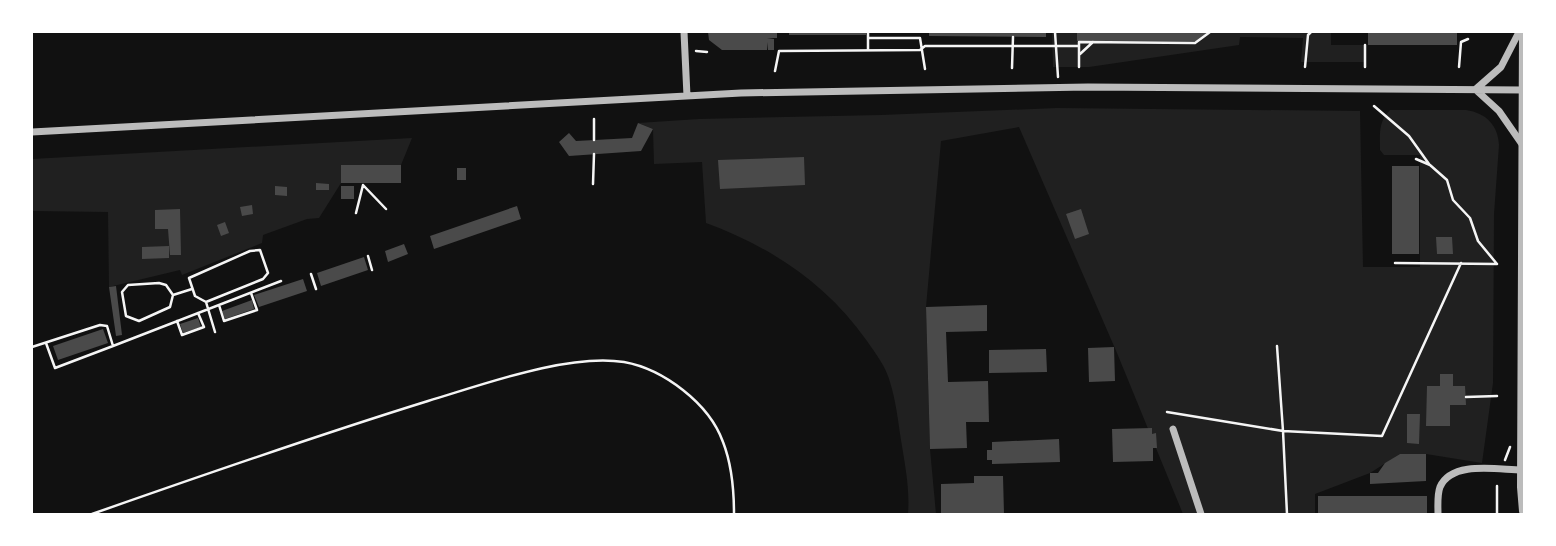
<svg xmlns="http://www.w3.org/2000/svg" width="1556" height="546" viewBox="0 0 1556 546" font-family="'Golos Text',sans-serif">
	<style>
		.green { fill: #202020 }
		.building { fill: #4a4a4a }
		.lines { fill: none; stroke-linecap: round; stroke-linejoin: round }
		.path { stroke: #f5f5f5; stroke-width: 2.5 }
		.minor { stroke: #bcbcbc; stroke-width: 7 }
		.tertiary { stroke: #bcbcbc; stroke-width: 10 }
	</style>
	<rect width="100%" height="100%" fill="#111"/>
	<path class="green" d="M1052,32H1331V45H1365V62H1301L1303,38L1240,37L1239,45L1089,67H1053Z
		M1057,108L1360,111L1363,267H1420V155H1384L1380,150C1380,134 1378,122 1390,110H1466C1486,113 1498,125 1499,145L1494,214L1493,383L1482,463L1426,454H1400L1370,473L1315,494V514H1183L1117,353L1019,127L941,141L926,307L930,449L936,514H908C910,489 905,465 901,440C898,421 896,401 890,382C886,367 876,354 867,341C826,283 771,247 706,223L702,162L654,164L653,129L638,123L699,119L881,115Z
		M412,138L401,165L341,166V183L319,218L307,219L263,235L262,243L182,275L180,270L109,287L108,212L32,211V159Z"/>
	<path class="building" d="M708,32H777V38H767L774,39V50H768L767,42V50H722L709,40Z
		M789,32H866V35H789Z
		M929,32H1046V37L929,36Z
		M1077,32H1208L1196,41H1077Z
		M1368,32H1457V45H1368Z
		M638,123L653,129L641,151L569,156L559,142L569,133L576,141L632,138Z
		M804,157L805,185L720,189L718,160Z
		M341,165H401V183H341Z
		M1392,166H1419V254H1392Z
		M457,168H466V180H457Z
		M316,183L329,184V190H316Z
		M275,186L287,187V196L275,195Z
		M341,186H354V199H341Z
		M252,205L253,214L242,216L240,207Z
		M517,206L521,219L434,249L430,236Z
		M180,209L181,255H170L168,229H155V210Z
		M1081,209L1089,234L1075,239L1066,214Z
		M225,222L229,233L221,236L217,225Z
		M1436,237H1452L1453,254H1437Z
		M404,244L408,254L388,262L385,251Z
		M169,246V258L142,259V247Z
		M364,257L368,270L321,286L317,273Z
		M303,279L307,291L259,307L254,295Z
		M116,286L122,335L116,336L109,287Z
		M252,300L254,309L225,319L222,311Z
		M987,305V331L946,332L948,382L988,381L989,422H966L967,448L930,449L926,307Z
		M198,318L201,327L183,333L180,324Z
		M103,329L108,343L58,360L53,346Z
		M1114,347L1115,381L1089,382L1088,348Z
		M1046,349L1047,372L989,373V350Z
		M1440,374H1453V386H1465L1466,405H1450V426H1426L1427,386H1440Z
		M1407,414H1420L1419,444L1407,443Z
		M1152,428V434L1156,433L1157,448H1153V461L1113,462L1112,429Z
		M1059,439L1060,462L992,464V460H987V450H992V442Z
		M1400,454H1426V481L1370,484V473H1378L1385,463Z
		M974,476H1003L1004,514H941V484L974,483Z
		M1318,496H1427V514H1318Z"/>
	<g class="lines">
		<path class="path" d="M1055,32L1058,77
			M868,38H920L925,69
			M1365,45V67
			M868,49V32
			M696,51L707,52
			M1080,54L1093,42
			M1079,67V42L1195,43L1210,32
			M1305,67L1308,35L1311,32
			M1459,67L1461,42L1468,39
			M1012,68L1013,37
			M775,71L779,51L920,50L925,46H1079
			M1374,106L1409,136L1429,164
			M594,140V119
			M1416,159L1430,165L1447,180L1453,200L1470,218L1478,241L1497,264
			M593,184L594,154
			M356,213L363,185L386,209
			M260,250L268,273L263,279L206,302L195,296L189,278L250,251Z
			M368,256L372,270
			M1395,263L1497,264
			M311,274L316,289
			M159,283L166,285L173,295L170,307L139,321L126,316L122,292L128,285Z
			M173,295L192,289
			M206,302L215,332
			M219,305L224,321L257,310L251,293
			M177,321L182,335L204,327L198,313
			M46,343L55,368L113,346
			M32,347L100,325L107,326L113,346L281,281
			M1466,397L1497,396
			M1167,412L1283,431L1277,346
			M1505,460L1510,447
			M1497,486V514
			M92,514C203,475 315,436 428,401C482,385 568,353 624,362C663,369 709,403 723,442C732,465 734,490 734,514
			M1287,514L1283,431L1382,436L1461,263"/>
		<path class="minor" d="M684,32L687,96
			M1476,89L1501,67L1519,32
			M1476,90L1499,111L1524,147
			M32,132L741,93L1088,87L1524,90
			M1173,429L1201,514
			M1438,514C1438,506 1437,495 1440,487C1452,460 1499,470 1522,470"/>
		<path class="tertiary" d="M1524,32L1522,487L1524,511"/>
	</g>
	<rect width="1556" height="546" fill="none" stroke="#ffffff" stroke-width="66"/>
</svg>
